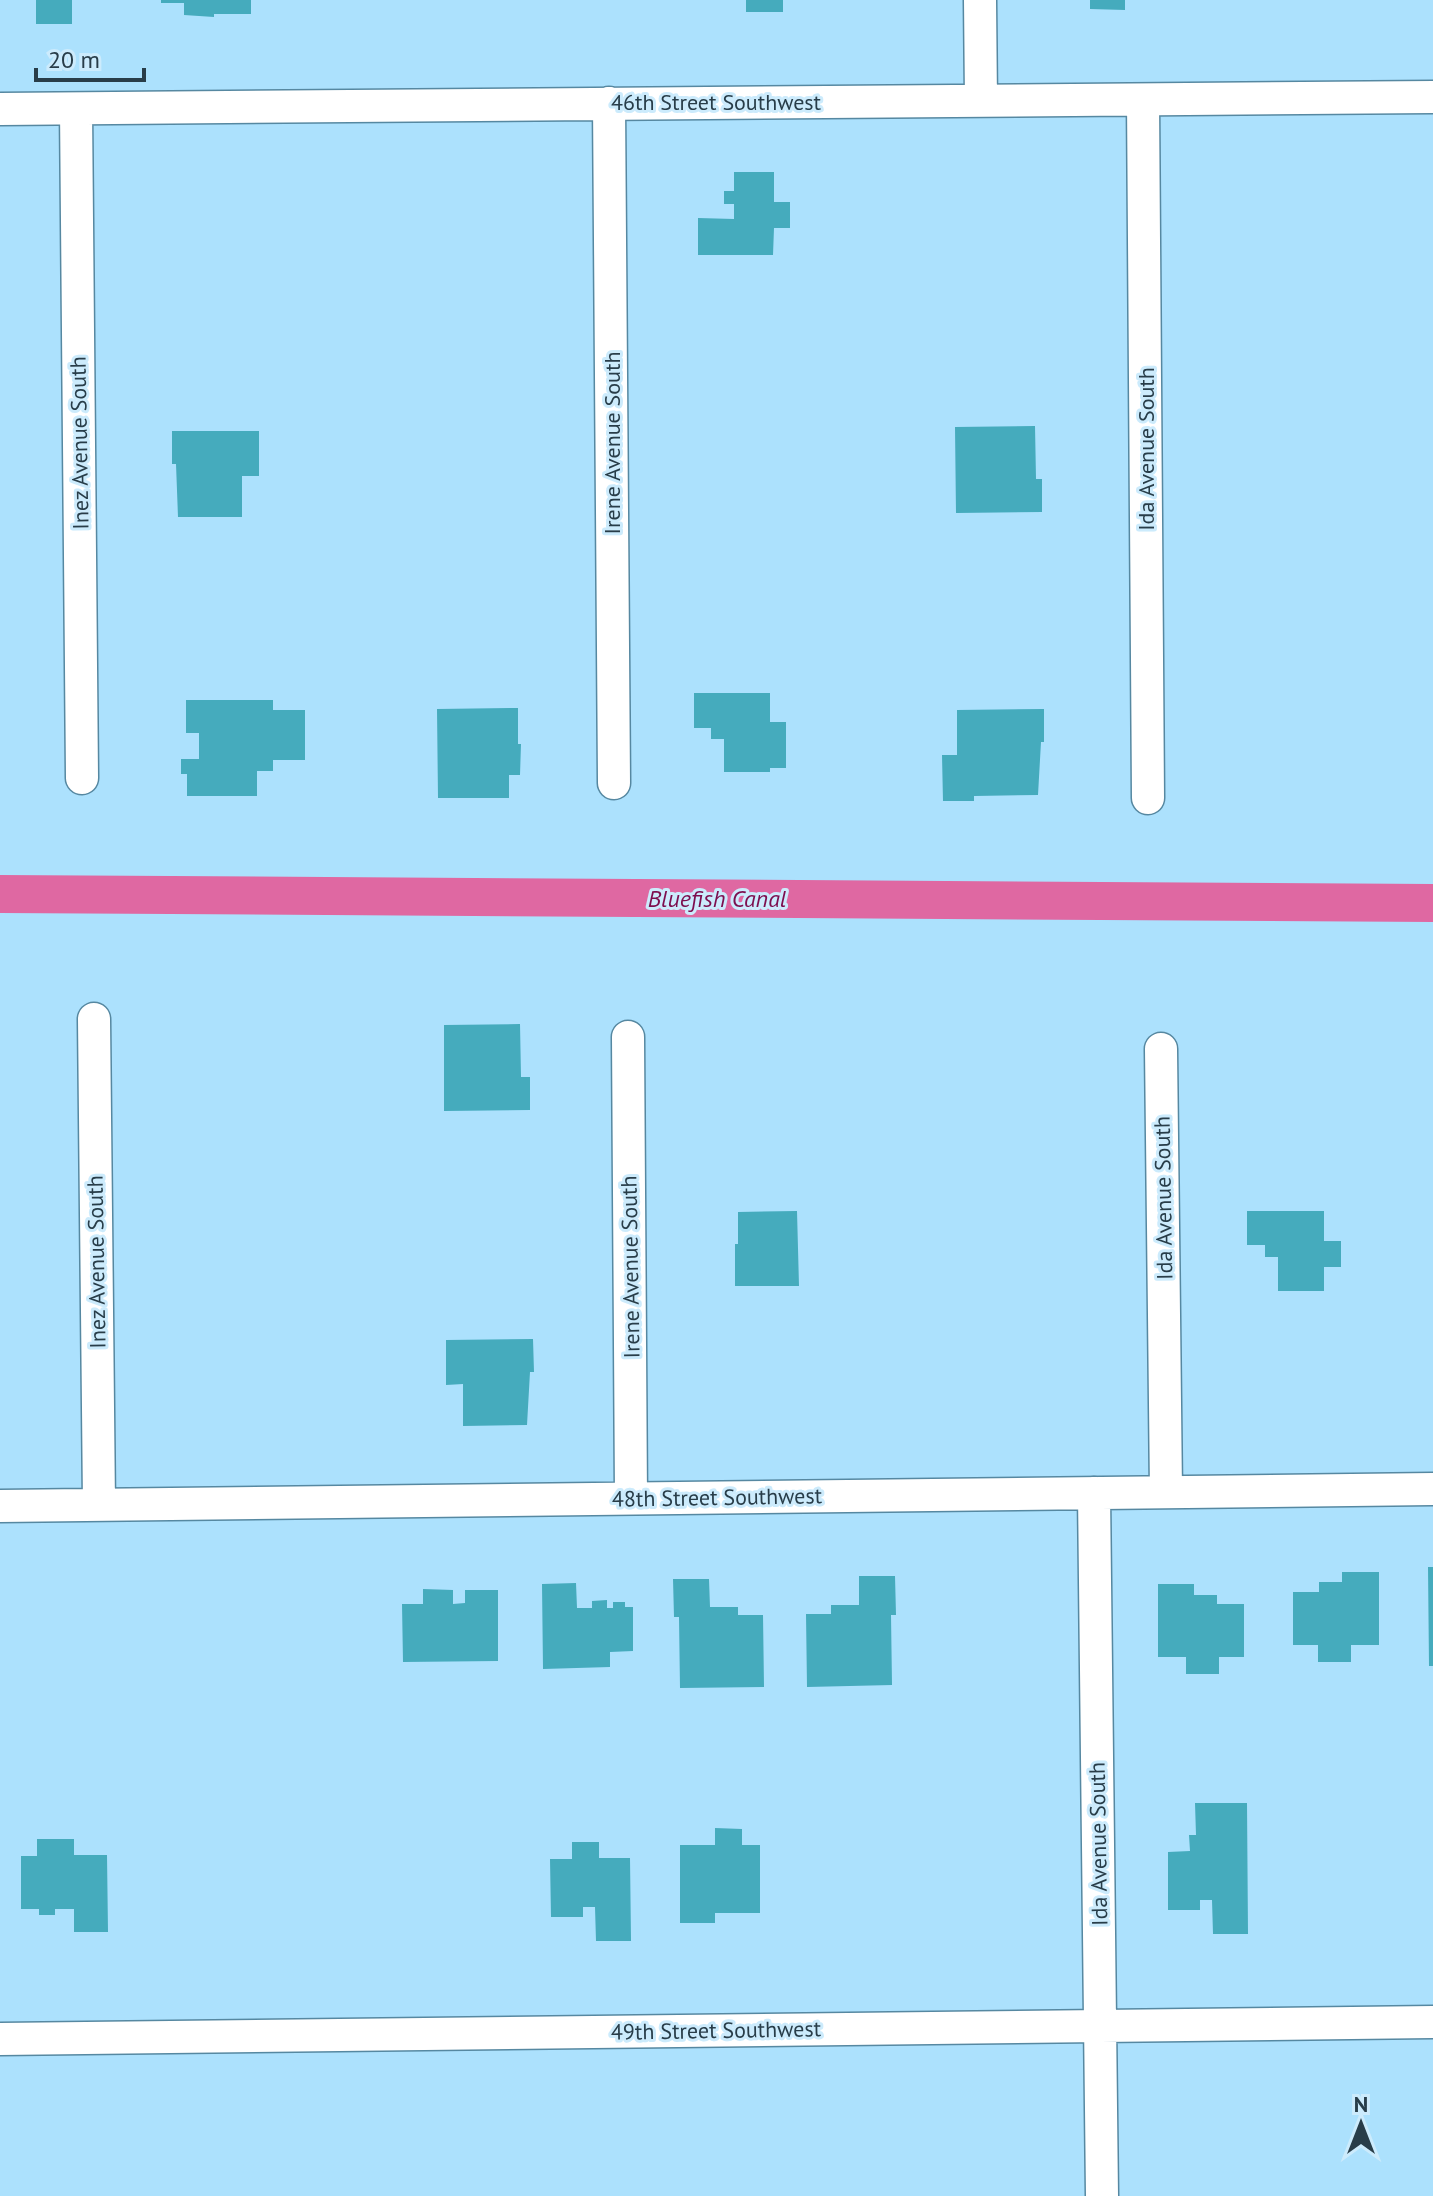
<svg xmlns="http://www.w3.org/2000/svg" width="1433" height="2196" viewBox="0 0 1433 2196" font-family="'PT Sans',sans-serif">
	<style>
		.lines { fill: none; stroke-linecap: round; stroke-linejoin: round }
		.canal { stroke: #df68a2; stroke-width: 38 }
		.building { fill: #45abbd }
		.street-casing { stroke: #5688a1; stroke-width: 35 }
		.street { stroke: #fff; stroke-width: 32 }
		.labels { text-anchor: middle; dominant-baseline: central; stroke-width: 6; stroke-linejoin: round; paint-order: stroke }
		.street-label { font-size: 22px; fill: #283d49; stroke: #ccebfc }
		.water-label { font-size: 24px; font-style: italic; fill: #7d0e4f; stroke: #ccebfc }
	</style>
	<rect width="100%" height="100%" fill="#ace1fd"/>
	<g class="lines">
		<path class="canal" d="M0,894L1433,903"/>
	</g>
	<path class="building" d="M36,0H72V24H36Z
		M161,0H251V14H214V17L184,15V3H161Z
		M746,0H783V12H746Z
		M1090,0H1125V10L1090,9Z
		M734,172H774V202H790V228H774L773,255H698V218L734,219V204H724V191H734Z
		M1035,426L1036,479H1042V512L956,513L955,427Z
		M172,431H259V476H242V517H178L176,464H172Z
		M694,693H770V722H786V768H770V772H724V739H711V728H694Z
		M186,700H273V710H305V760H273V771H257V796H187V774H181V759H199V733H186Z
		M518,708V744H521L520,775H509V798H438L437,709Z
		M1044,709V742H1041L1038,795L974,796V801H943L942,755H957V710Z
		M520,1024L521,1077H530V1110L444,1111V1025Z
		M797,1211L799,1286H735V1244H738V1212Z
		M1247,1211H1324V1241H1341V1267H1324V1291H1278V1257H1265V1245H1247Z
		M533,1339L534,1372H530L527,1425L463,1426V1384L446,1385V1340Z
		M1428,1567H1433V1666H1429Z
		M1342,1572H1379V1645H1351V1662H1318V1645H1293V1592H1319V1582H1342Z
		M859,1576H895L896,1615H891L892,1685L807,1687L806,1614H831V1605H859Z
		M673,1579H709L710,1607H738V1615H763L764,1687L680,1688L679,1617H674Z
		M576,1583L577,1608H592V1601L607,1600V1608H613V1602H625V1607H633V1651L610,1652V1667L543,1669L542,1584Z
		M1158,1584H1194V1595H1217V1604H1244V1657H1219V1674H1186V1657H1158Z
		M423,1589L453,1590V1604L465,1603V1590H498V1661L403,1662L402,1604H423Z
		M1195,1803H1247L1248,1934H1213L1212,1900H1200V1910H1168V1852L1190,1851L1189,1835H1196Z
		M715,1828L742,1829V1845H760V1913H715V1923H680V1845H715Z
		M37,1839H74V1855H107L108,1932H74V1909H55V1915H39V1909H21V1856H37Z
		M572,1842H599V1858H630L631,1941H596L595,1907H583V1917H551L550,1859H572Z"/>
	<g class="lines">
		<g class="street-casing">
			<path id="street" d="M980,0L981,101
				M1143,100L1148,798
				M609,103L614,783
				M0,109L1433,97
				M76,109L82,778
				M94,1019L99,1505
				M628,1037L631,1498
				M1161,1049L1166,1492
				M1094,1493L1102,2196
				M0,1506L1433,1489
				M0,2039L1433,2022"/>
		</g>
		<use href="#street" class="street"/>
	</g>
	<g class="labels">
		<g class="street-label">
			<text x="716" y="102">46th Street Southwest</text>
			<text transform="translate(79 443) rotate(-91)">Inez Avenue South</text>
			<text transform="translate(612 443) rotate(-90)">Irene Avenue South</text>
			<text transform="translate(1146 449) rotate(-90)">Ida Avenue South</text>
			<text transform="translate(1163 1198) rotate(-91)">Ida Avenue South</text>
			<text transform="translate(96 1262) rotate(-91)">Inez Avenue South</text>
			<text transform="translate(630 1267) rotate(-91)">Irene Avenue South</text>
			<text transform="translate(717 1497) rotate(-1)">48th Street Southwest</text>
			<text transform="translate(1098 1844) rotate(-91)">Ida Avenue South</text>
			<text transform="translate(716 2030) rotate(-1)">49th Street Southwest</text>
		</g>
		<g class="water-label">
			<text x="717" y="898">Bluefish Canal</text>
		</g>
	</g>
	<g transform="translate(1361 2124)" stroke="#ccebfc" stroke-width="6" paint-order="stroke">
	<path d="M0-6L14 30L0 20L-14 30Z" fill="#283d49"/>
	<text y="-12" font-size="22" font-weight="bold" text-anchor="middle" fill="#283d49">N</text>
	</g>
	<path d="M36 68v12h108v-12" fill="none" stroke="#283d49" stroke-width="4"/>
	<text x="48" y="68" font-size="24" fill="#283d49" stroke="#ccebfc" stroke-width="6" paint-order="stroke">20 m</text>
</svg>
